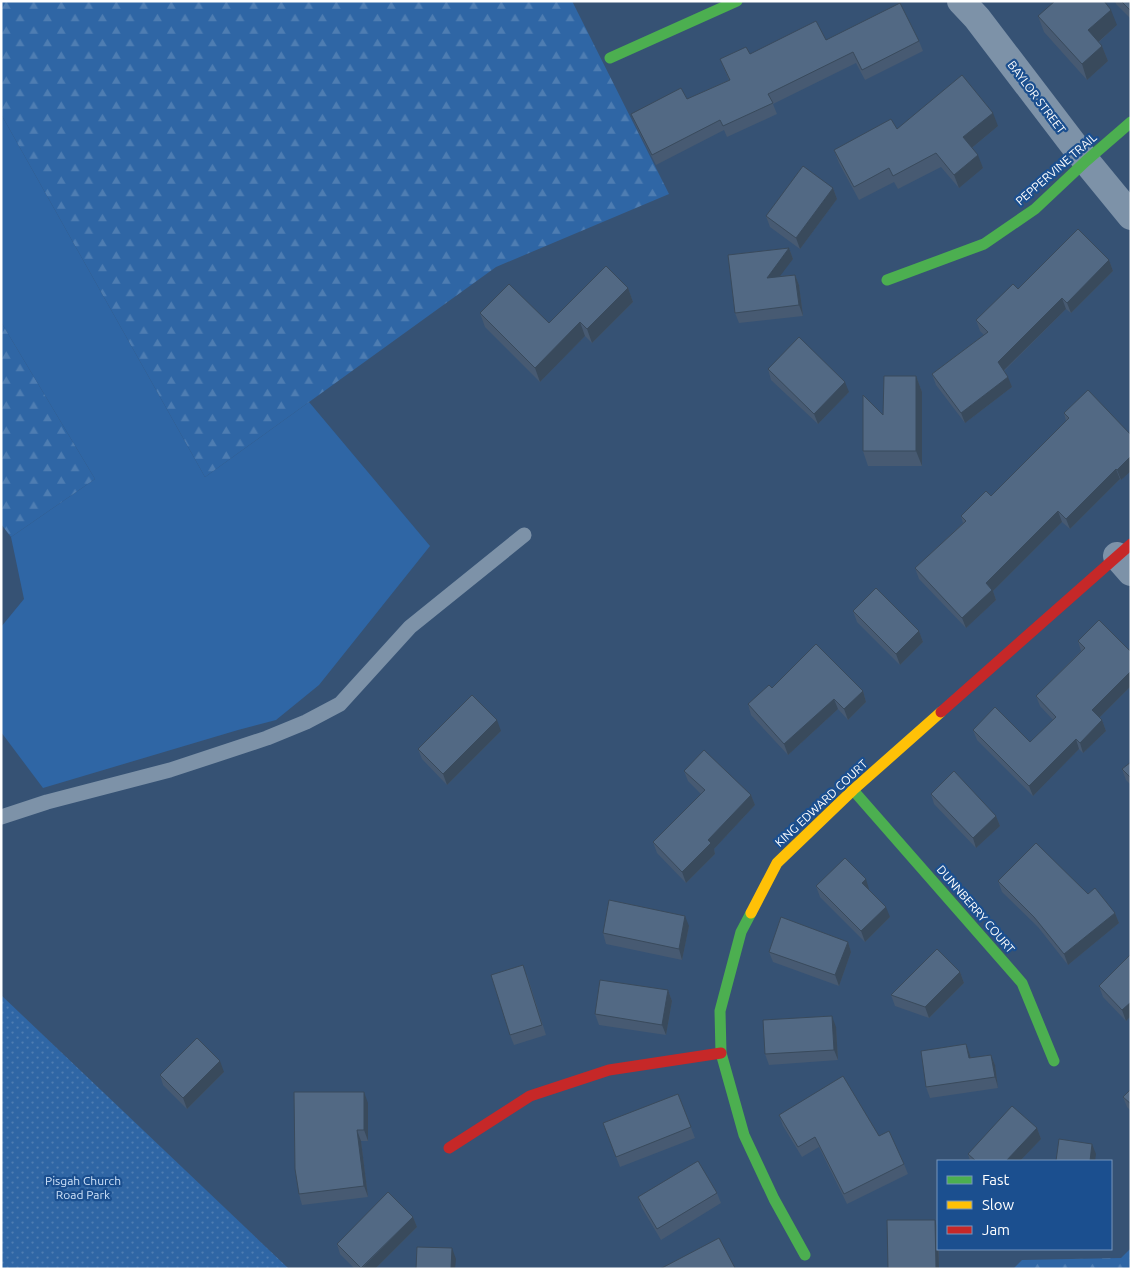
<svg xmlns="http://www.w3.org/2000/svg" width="1132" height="1270" viewBox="0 0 1132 1270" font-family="Ubuntu,sans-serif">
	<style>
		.grass { fill: #2f66a5 }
		.forest { fill: url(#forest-firs) }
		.park { fill: url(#park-dots) }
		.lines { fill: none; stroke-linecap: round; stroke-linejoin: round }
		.lane { stroke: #7d92a8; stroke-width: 15 }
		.street { stroke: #7d92a8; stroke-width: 28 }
		.fast { stroke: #4caf50; stroke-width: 11 }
		.slow { stroke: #ffc107; stroke-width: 11 }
		.jam { stroke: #c62828; stroke-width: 11 }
		.wall { fill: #475a72 }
		.shaded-wall { fill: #394a5c }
		.building { fill: #526984; stroke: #394a5c }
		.labels { text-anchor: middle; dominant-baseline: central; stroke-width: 4.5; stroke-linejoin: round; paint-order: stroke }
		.street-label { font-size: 12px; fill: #fff; stroke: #1b4f8f }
		.park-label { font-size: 12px; fill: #cfe3fa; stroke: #1b4f8f }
	</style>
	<defs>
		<pattern id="forest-firs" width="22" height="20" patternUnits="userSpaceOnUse" patternTransform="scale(1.25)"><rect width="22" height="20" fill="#2f66a5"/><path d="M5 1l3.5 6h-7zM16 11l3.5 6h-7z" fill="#4e7db2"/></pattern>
		<pattern id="park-dots" width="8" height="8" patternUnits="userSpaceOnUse" patternTransform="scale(1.25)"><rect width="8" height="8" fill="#2f66a5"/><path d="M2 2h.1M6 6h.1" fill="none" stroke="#4e7db2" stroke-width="1.8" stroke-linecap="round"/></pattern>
	</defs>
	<rect width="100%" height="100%" fill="#365274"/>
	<path class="grass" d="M1,114L205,477L309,402L430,546L319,685L276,720L238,730L43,788L1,732V627L24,599L11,537L95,479L1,322Z"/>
	<path class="forest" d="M1,1H572L669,194L496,267L205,477L1,114Z
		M1,322L95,479L11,537L1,524Z
		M1131,1248V1269H1013L1022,1260L1121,1258Z"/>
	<path class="park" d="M1,995L289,1269H1Z"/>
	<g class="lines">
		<path class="lane" d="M1,817L47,802L170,770L267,738L306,722L340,704L410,627L524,535"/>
		<path class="street" d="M961,1L977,18L1086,161L1131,216
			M1117,556L1131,572"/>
		<path class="fast" d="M610,58L737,1
			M887,280L984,244L1035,209L1086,161L1131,122
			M853,790L1022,983L1054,1061
			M751,913L741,932L720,1011L721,1053L744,1135L774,1199L805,1255"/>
		<path class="slow" d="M751,913L777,863L853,790L941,712"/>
		<path class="jam" d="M941,712L1131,544
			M449,1148L530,1096L609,1070L721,1053"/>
	</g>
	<path class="wall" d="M1115,1H1131V19L1116,4Z
		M1038,16L1117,25L1099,42L1102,46L1108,61L1087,80L1044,32Z
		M826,40L919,41L923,51L865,80L856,63L773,104L777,114L727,137L724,130L656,165L635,124L631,114L687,99L729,80L720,59L750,54Z
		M998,126L972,148L983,168L959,188L941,167L898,189L894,182L859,200L839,163L834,150L897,129Z
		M833,188L837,199L800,249L770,227L766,216Z
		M789,248L793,259L779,276L795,275L799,285L803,316L739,323L735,313Z
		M1109,260L1113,271L1071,313L1066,309L1004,371L1012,387L965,423L936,385L932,374L984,335L980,331L976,320L1018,289Z
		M628,288L633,302L592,343L585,336L540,382L485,327L480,313L549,323Z
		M768,369L849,392L818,424L771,380Z
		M916,376L922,392V466H868L863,451L883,415Z
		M1064,413L1131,435V471L1121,480L1120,479L1070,529L1062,522L993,591L996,600L966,628L919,579L915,568L963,523L961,516L991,496L1066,421Z
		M853,611L919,631L923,642L900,665L857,622Z
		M1078,641L1131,652V686L1099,718L1102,720L1106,731L1083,753L1079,749L1033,796L977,740L973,730L1030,742L1053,720L1040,706L1036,696L1081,651Z
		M772,688L863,691L866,702L848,720L838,709L788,755L751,715L748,704Z
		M501,731L447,785L422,759L418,749Z
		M1131,762V785L1126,780L1122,769Z
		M684,771L751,795L755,805L714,849L715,854L686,883L657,853L653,842L701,794L688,781Z
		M931,794L996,816L1000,826L976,848L934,804Z
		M998,881L1088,894L1115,913L1119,923L1068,965L1038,927L1002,892Z
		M816,886L869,889V890L890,917L865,942L820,897Z
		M689,926L682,960L606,944L603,933Z
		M848,942L851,952L839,986L773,962L769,952Z
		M960,972L964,983L929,1018L895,1006L891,995Z
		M527,975L546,1035L514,1045L510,1035Z
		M1099,986L1131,1016L1126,1021L1103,997Z
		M668,990L672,1001L666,1035L599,1025L595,1014Z
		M836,1027L838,1060L769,1065L765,1054Z
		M966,1044L971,1058L991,1055L995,1065L998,1088L930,1098L926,1087Z
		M224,1072L187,1109L163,1085L160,1075Z
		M1131,1089V1111L1127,1107L1123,1097Z
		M678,1094L695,1138L620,1167L607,1134Z
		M368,1103V1141H361L368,1197L302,1205L299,1194Z
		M779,1115L879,1136L904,1164L908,1174L847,1204L819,1147L802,1157L783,1126Z
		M1037,1128L1041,1139L1020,1161H970L968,1154Z
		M717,1193L721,1203L661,1240L642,1208L638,1197Z
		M413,1217L417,1227L375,1269H355L340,1254L337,1244Z
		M939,1249V1269H888V1268Z"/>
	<path class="shaded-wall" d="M1111,10L1117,25L1094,46L1088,30Z
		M1102,46L1108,61L1087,80L1082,64Z
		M993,113L998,126L968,151L963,137Z
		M978,155L983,168L959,188L954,175Z
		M833,188L837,199L800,249L796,238Z
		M789,248L793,259L771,288L767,278Z
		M1109,260L1113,271L1071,313L1067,303Z
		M795,275L799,285L803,316L799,305Z
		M628,288L633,302L592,343L587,329Z
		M1062,298L1066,309L1001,373L998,362Z
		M580,322L585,336L540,382L535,368Z
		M916,376L922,392V466L916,451Z
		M1008,377L1012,387L965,423L961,413Z
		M845,382L849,392L818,424L814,414Z
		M1131,456V471L1121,480L1117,470Z
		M1116,469L1120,479L1070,529L1066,519Z
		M1058,511L1062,522L993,591L996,600L966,628L962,618L986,583Z
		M919,631L923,642L900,665L896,654Z
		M1131,671V686L1096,721L1092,710Z
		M863,691L866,702L848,720L844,709Z
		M834,699L838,709L788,755L784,744Z
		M497,720L501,731L447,785L443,774Z
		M1102,720L1106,731L1083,753L1080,743Z
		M1076,739L1079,749L1033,796L1029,786Z
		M751,795L755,805L714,849L715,854L686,883L682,872L708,840Z
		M996,816L1000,826L976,848L973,838Z
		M866,879L869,889L865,893L862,883Z
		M886,907L890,917L865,942L861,931Z
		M1115,913L1119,923L1068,965L1064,954Z
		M685,916L689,926L682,960L679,949Z
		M848,942L851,952L839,986L835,975Z
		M960,972L964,983L929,1018L925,1007Z
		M668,990L672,1001L666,1035L662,1025Z
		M1131,1002V1016L1126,1021L1122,1010Z
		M832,1016L836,1027L838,1060L834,1050Z
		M966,1044L970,1055L973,1068L969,1058Z
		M991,1055L995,1065L998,1088L995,1077Z
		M220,1061L224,1072L187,1109L183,1098Z
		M364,1092L368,1103V1141L364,1130Z
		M1037,1128L1041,1139L1020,1161H1006Z
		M357,1130L361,1141L368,1197L364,1186Z
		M1092,1144L1096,1154L1095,1161H1090Z
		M413,1217L417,1227L375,1269H361Z
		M935,1220L938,1229L939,1269H936V1268Z
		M452,1248L456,1259L455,1269H451Z"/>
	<path class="building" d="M1055,1H1104L1111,10L1088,30L1102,46L1082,64L1038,16Z
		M1121,1H1131V11Z
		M900,3L919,41L862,70L853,52L768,94L773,103L723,126L720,120L652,155L631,114L681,88L687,99L730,80L720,59L746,47L750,54L816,21L826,40Z
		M962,75L993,113L963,137L978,155L954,175L936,153L893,176L889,168L854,187L834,150L891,119L897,129Z
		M803,166L833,188L796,238L766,216Z
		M1078,229L1109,260L1067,303L1062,298L998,362L1008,377L961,413L932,374L988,332L976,320L1013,284L1018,289Z
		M789,248L767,278L795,275L799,305L735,313L728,255Z
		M606,266L628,288L587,329L580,322L535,368L480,313L509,284L549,323Z
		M799,337L845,382L814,414L768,369Z
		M884,376H916V451H863V395L883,415Z
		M1088,390L1131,435V456L1117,470L1116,469L1066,519L1058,511L986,583L992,590L962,618L915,568L966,521L961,516L986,491L991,496L1069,418L1064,413Z
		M876,588L919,631L896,654L853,611Z
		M1099,620L1131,652V671L1092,710L1102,720L1080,743L1076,739L1029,786L973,730L995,707L1030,742L1056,717L1036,696L1085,648L1078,641Z
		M816,644L863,691L844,709L834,699L784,744L748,704L769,685L772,688Z
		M472,695L497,720L443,774L418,749Z
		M704,750L751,795L708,840L711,843L682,872L653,842L705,790L684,771Z
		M1131,762V778L1122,769Z
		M954,771L996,816L973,838L931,794Z
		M1036,843L1088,894L1095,888L1115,913L1064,954L1034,917L998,881Z
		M845,858L866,879L862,883L886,907L861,931L816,886Z
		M609,900L685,916L679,949L603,933Z
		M781,917L848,942L835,975L769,952Z
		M937,949L960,972L925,1007L891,995Z
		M1131,954V1002L1122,1010L1099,986Z
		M523,965L542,1025L510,1035L491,975Z
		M600,980L668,990L662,1025L595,1014Z
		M832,1016L834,1050L765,1054L763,1020Z
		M197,1038L220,1061L183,1098L160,1075Z
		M966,1044L969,1058L991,1055L995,1077L926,1087L921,1051Z
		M843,1076L879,1136L889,1131L904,1164L844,1194L815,1137L798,1147L779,1115Z
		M1131,1089V1104L1123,1097Z
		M294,1092H364V1130H357L364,1186L299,1194L295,1169Z
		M678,1094L691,1127L616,1157L603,1123Z
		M1012,1106L1037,1128L1006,1161H976L968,1154Z
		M1059,1139L1092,1144L1090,1161H1056Z
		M698,1161L717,1193L657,1229L638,1197Z
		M388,1192L413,1217L361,1268L337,1244Z
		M887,1220H935L936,1268H888Z
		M719,1238L735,1268L734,1269H660Z
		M417,1247L452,1248L451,1269H416Z"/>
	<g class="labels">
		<g class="street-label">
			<text transform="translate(1037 97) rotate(53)">BAYLOR STREET</text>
			<text transform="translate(1056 169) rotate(-41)">PEPPERVINE TRAIL</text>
			<text transform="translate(821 803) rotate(-43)">KING EDWARD COURT</text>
			<text transform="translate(976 909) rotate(49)">DUNNBERRY COURT</text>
		</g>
		<g class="park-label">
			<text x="83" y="1180">Pisgah Church<tspan x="83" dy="14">Road Park</tspan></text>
		</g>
	</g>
	<rect width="1132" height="1270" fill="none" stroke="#ffffff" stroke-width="5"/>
	<rect x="937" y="1160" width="175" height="90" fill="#1b4f8f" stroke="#7695bc"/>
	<rect x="947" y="1176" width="25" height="8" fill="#4caf50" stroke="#7695bc"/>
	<text x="982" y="1185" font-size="15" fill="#ffffff">Fast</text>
	<rect x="947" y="1201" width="25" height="8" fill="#ffc107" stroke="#7695bc"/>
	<text x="982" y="1210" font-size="15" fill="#ffffff">Slow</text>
	<rect x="947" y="1226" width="25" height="8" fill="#c62828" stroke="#7695bc"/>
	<text x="982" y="1235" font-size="15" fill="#ffffff">Jam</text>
</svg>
